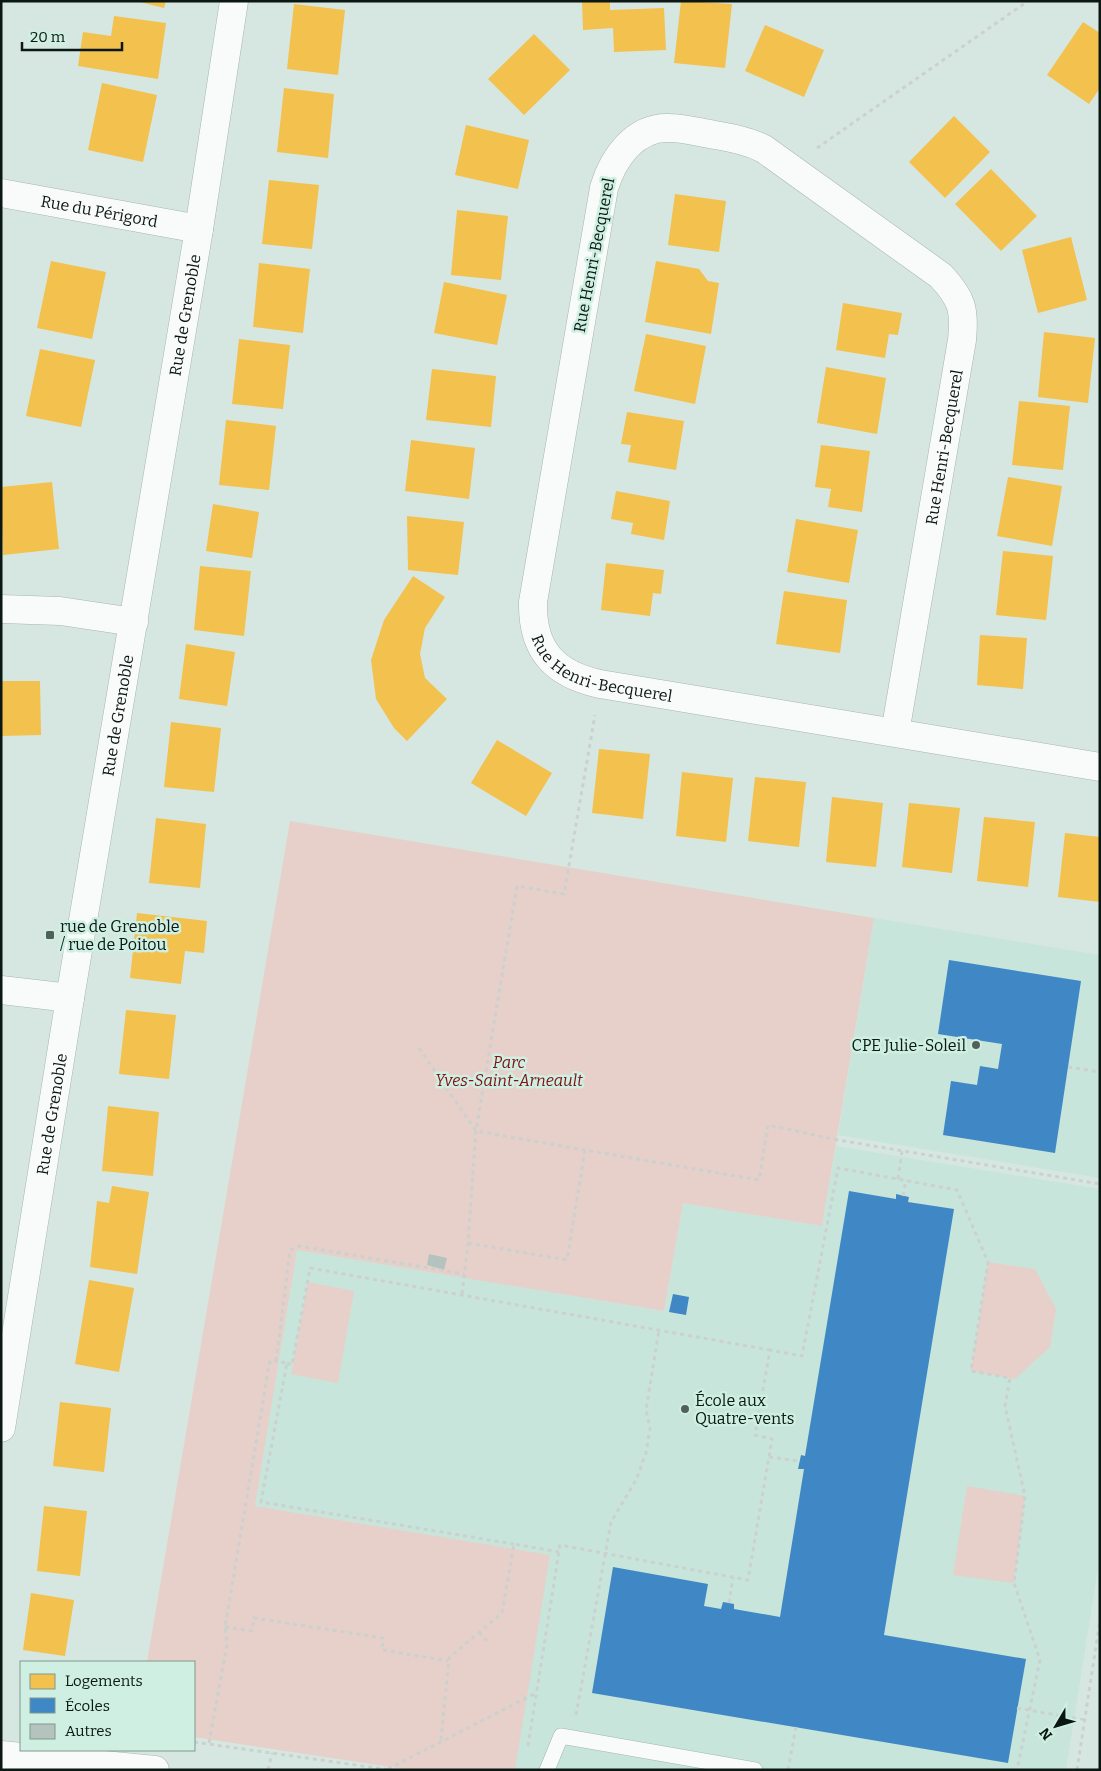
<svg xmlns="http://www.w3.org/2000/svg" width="1101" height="1771" viewBox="0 0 1101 1771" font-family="Bitter,serif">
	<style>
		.built { fill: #c7e5da }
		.green { fill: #e7d0c9 }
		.homes { fill: #f2c14e }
		.schools { fill: #3f88c5 }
		.building { fill: #b4c3bd }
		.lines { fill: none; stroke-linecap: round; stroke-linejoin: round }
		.lane-casing { stroke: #a7b4b0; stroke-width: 16 }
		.street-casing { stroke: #a7b4b0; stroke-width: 29 }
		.path { stroke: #ccd1cf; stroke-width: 3; stroke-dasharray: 4 4; stroke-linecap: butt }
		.lane { stroke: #f9fbfa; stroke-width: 15 }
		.street { stroke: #f9fbfa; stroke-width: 28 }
		.poi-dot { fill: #52605b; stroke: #ceefe2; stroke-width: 2 }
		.labels { text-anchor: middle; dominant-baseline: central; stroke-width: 5; stroke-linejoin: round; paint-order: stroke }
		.street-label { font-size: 16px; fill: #0b1713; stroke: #ceefe2 }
		.poi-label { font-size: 16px; fill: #0b1713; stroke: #ceefe2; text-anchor: start }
		.park-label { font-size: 16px; font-style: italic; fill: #801013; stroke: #ceefe2 }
	</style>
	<rect width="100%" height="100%" fill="#d6e7e1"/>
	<path class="built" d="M874,918L1100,955V1178L838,1135Z
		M836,1146L1100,1189V1556L1066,1770H515L549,1555L255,1506L297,1249L664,1311L683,1203L822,1226Z"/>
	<path class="green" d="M290,821L874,918L822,1226L683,1203L664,1311L297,1250L255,1506L550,1555L515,1770H410L194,1737V1662H147Z
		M988,1262L1035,1269L1056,1309L1050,1347L1015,1379L971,1371Z
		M308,1282L354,1291L338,1383L291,1374Z
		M967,1486L1025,1496L1014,1583L953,1575Z"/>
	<path class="homes" d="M136,1H166L164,8Z
		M582,1H610V10L664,8L666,50L614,52L613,28L583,30Z
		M681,1L732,4L725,68L674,63Z
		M294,4L345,10L338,75L287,69Z
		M114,16L166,23L158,79L78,66L83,32L111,36Z
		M1083,22L1100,33V88L1089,104L1047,75Z
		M765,25L824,50L804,97L745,71Z
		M534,34L570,70L524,115L488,79Z
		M102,83L157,95L143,162L88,150Z
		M284,88L334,94L328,158L277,152Z
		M954,116L990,152L945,198L909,162Z
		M466,125L529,140L518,189L455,175Z
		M991,169L1037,216L1001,251L955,204Z
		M269,180L319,185L312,249L262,244Z
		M675,194L726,201L719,252L668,245Z
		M457,210L508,216L501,280L451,275Z
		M1071,237L1087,300L1038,313L1022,250Z
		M51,261L106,272L92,339L37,328Z
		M656,261L699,269L708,281L719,283L711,334L645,322Z
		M259,263L310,269L303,333L253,327Z
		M444,282L507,295L497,345L434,333Z
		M843,303L902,313L898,335L889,334L885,358L836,350Z
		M1044,332L1095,338L1088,403L1038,397Z
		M646,334L706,346L695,404L634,391Z
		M239,339L290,345L283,409L232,404Z
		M40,349L95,360L81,427L26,416Z
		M826,367L886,378L877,434L817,423Z
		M432,369L496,376L491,427L426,420Z
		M1019,401L1070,406L1063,470L1012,465Z
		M627,412L684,421L676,470L628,462L631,445L621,444Z
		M226,420L276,426L269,490L219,485Z
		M411,440L475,448L469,499L405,491Z
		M821,445L870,451L862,512L828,507L831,489L815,487Z
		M1008,477L1062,486L1052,546L997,536Z
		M52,482L59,549L3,555L1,487Z
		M616,491L670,501L664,540L631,534L633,523L611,519Z
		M213,504L259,512L252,558L206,551Z
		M407,516L464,522L458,575L408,570Z
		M796,519L858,530L849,583L787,572Z
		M1003,551L1053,556L1046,620L996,615Z
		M606,563L664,570L661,594L653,593L650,616L601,610Z
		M200,566L251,571L244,636L194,630Z
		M413,576L445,597L425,628L420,654L425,678L447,699L407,741L394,728L376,699L371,660L384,620Z
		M784,591L847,600L840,653L776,644Z
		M980,635L1027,638L1023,689L977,685Z
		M186,644L235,652L227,706L179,699Z
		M1,681H40L41,735L1,736Z
		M171,722L221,728L214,792L164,787Z
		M497,740L552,773L526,816L471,783Z
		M599,749L650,754L643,819L592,813Z
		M682,772L733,778L726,842L676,836Z
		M755,777L806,782L799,847L748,841Z
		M832,797L883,803L876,867L826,862Z
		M909,803L960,808L952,873L902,867Z
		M984,817L1035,822L1028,887L977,881Z
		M156,818L206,824L200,888L149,883Z
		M1065,833L1100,837V902L1058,897Z
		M137,913L207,921L204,953L185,951L181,984L130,978Z
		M126,1010L176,1015L169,1079L119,1074Z
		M108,1106L159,1112L153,1176L102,1171Z
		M112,1186L149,1192L137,1274L90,1267L97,1201L109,1203Z
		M89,1280L134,1288L119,1372L75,1364Z
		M60,1402L111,1408L104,1472L53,1466Z
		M44,1506L87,1511L80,1576L37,1571Z
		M31,1593L74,1600L65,1656L23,1650Z"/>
	<path class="schools" d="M949,960L1081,981L1055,1153L943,1135L951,1081L977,1085L980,1066L998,1069L1002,1044L938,1034Z
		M849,1191L896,1199V1194L909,1197L908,1202L954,1209L884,1635L1026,1659L1008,1763L592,1693L613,1567L708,1584L704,1606L721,1609L723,1602L734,1604V1609L780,1617L804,1469H798L801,1455L805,1456Z
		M673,1294L689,1297L686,1315L669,1312Z"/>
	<path class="building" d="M429,1254L447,1258L444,1270L427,1265Z"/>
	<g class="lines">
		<g class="lane-casing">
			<path id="lane" d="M547,1770L561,1736L755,1770"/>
		</g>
		<g class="street-casing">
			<g id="street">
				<path id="s1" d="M1,193L199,229"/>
				<path d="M1,609L60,611L134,622"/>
				<path id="s2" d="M895,733L962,340C965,309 962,299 941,276L764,149C744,139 725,137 704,133C693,131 681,128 670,128C635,126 613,158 604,188L533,602C532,650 554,674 600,684L1100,767"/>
				<path d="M1,990L70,998"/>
				<path id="s3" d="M1,1428L70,998L199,229L234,1"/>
				<path d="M1,1755L155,1770"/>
			</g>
		</g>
		<path class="path" d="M817,148L1028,1
			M419,1048L476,1131L585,1150
			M1068,1067L1100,1072
			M898,1179L902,1151
			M903,1196L906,1180
			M468,1243L567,1260L585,1150L759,1180L768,1125L838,1140L1100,1184
			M462,1294L468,1243L476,1131L517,886L564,894L595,715
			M276,1361L290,1250L299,1246L464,1274
			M287,1363L292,1365L310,1268L770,1350
			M769,1457L799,1461
			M729,1603L733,1577
			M225,1627L252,1631L254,1618L383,1638L382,1650L448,1661
			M479,1632L489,1643
			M1017,1708L1085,1720
			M576,1715L611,1522L636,1480L646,1453L650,1428L646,1410L659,1330
			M441,1740L449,1658L502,1613L514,1544L559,1552
			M194,1742L391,1770
			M209,1743L227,1644L225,1627L270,1360L287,1363L261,1502L514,1544
			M528,1746L560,1545L748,1580L772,1439L755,1435L770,1350L802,1356L838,1168L957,1190L988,1262L971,1371L1010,1378L1005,1406L1025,1496L1014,1583L1040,1660L1017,1770
			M388,1769L536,1693
			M268,1770L272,1753
			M788,1770L796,1727
			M1077,1770L1100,1620"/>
		<use href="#lane" class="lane"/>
		<use href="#street" class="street"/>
	</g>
	<g class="poi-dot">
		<rect x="45" y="930" width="10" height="10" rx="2.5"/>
		<circle cx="976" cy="1045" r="5"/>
		<circle cx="685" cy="1409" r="5"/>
	</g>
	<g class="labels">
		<g class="street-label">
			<text stroke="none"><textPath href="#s1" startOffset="100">Rue du Périgord</textPath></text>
			<text transform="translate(594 255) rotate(-79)">Rue Henri-Becquerel</text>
			<text stroke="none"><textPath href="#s3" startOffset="1128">Rue de Grenoble</textPath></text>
			<text stroke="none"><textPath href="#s2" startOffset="290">Rue Henri-Becquerel</textPath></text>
			<text stroke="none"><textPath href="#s2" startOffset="1412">Rue Henri-Becquerel</textPath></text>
			<text stroke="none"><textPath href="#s3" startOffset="722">Rue de Grenoble</textPath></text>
			<text stroke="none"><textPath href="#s3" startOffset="318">Rue de Grenoble</textPath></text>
		</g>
		<g class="poi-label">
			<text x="60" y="926">rue de Grenoble<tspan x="60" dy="18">/ rue de Poitou</tspan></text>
			<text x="966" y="1045" text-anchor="end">CPE Julie-Soleil</text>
			<text x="695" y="1400">École aux<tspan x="695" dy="18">Quatre-vents</tspan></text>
		</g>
		<g class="park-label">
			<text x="509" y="1062">Parc<tspan x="509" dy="18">Yves-Saint-Arneault</tspan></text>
		</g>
	</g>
	<rect width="1101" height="1771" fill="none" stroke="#0b1713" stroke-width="5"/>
	<rect x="20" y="1661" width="175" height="90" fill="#ceefe2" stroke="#80998f"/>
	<rect x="30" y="1674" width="25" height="15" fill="#f2c14e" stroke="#80998f"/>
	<text x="65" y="1686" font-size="15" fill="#0b1713">Logements</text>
	<rect x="30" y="1698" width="25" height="15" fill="#3f88c5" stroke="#80998f"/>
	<text x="65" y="1711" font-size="15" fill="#0b1713">Écoles</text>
	<rect x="30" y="1724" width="25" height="15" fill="#b4c3bd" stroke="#80998f"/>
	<text x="65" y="1736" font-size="15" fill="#0b1713">Autres</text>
	<g transform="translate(1056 1726) rotate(232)" stroke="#ceefe2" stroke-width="4" paint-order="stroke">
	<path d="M0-4L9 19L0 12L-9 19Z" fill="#0b1713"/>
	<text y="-8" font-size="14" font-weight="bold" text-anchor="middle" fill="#0b1713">N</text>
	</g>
	<path d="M22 42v8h100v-8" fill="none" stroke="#0b1713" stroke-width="2.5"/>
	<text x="30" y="42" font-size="15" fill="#0b1713" stroke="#ceefe2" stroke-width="4" paint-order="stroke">20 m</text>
</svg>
